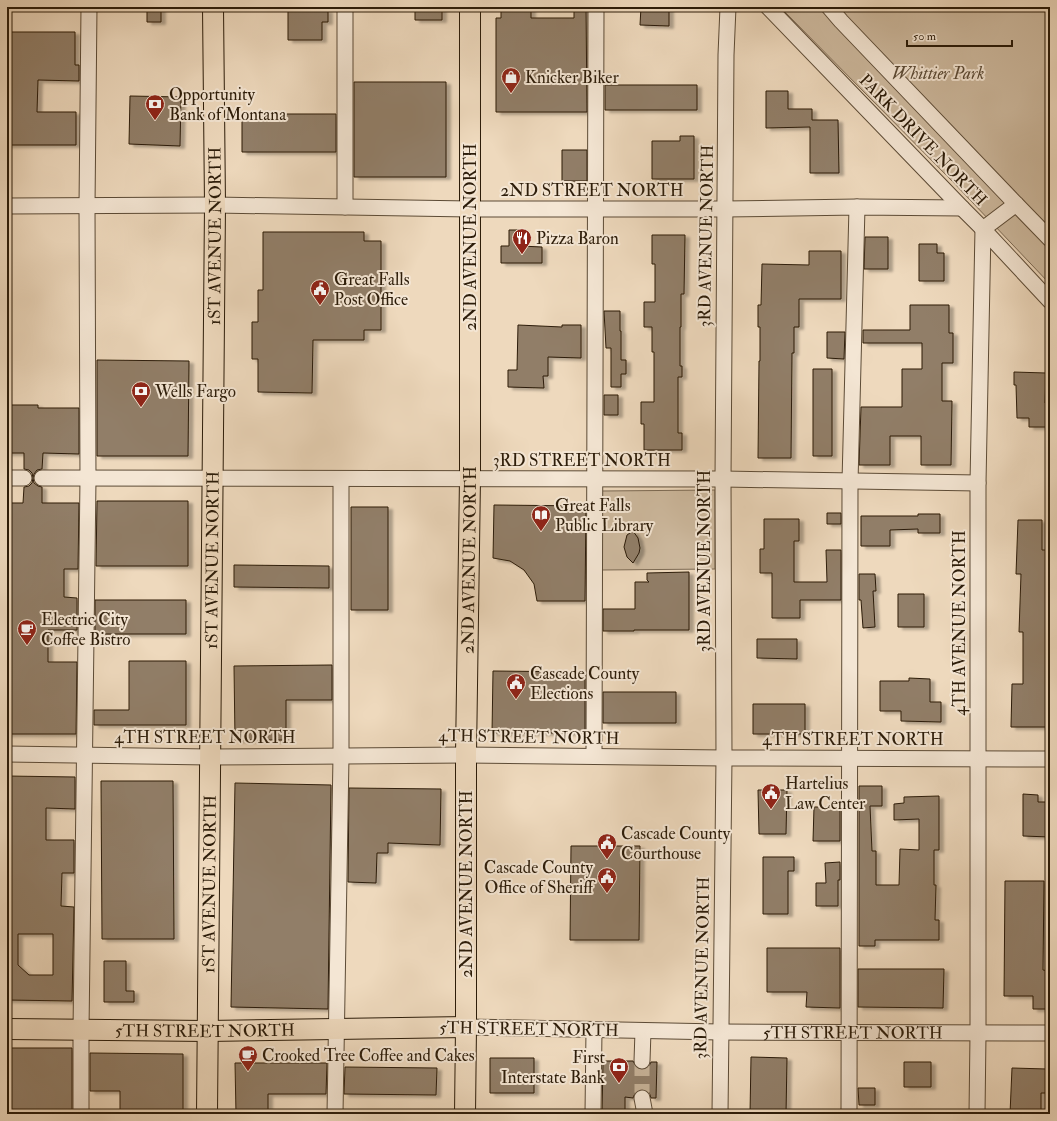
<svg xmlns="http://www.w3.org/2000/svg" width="1057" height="1121" viewBox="0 0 1057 1121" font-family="'IM FELL Double Pica',serif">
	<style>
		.green { fill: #cdb99e; stroke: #7c6a54 }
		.building { fill: #917e67; stroke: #2c1c09; fill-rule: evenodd; filter: url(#shadow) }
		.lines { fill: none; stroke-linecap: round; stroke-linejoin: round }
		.minor-tunnel { stroke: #c7b399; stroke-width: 15; stroke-dasharray: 15 8; stroke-linecap: butt }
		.minor-casing { stroke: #5c4b36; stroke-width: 17 }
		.major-casing { stroke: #2c1c09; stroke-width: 22 }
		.minor { stroke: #f4e6d4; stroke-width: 15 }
		.major { stroke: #eed9bd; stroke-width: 20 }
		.labels { text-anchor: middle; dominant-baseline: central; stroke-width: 4; stroke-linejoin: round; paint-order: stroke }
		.park-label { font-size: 17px; font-style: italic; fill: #5c4b36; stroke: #f4e6d4 }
		.poi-label { font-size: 17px; fill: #2c1c09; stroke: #f4e6d4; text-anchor: start }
		.street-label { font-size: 17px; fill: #2c1c09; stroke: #f4e6d4 }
	</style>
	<defs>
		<filter id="shadow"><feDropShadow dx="4.5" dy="2.5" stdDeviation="1" flood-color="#0004"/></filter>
	</defs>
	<rect width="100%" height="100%" fill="#eed9bd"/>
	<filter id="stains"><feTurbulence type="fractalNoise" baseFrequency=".005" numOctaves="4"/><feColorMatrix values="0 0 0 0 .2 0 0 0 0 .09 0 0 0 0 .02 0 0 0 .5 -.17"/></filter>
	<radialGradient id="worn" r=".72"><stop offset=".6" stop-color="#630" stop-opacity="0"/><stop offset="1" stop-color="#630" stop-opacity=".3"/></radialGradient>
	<path class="green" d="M780,7H1050V284L953,182Z
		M715,490V569L602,570L601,491Z"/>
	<path class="building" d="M147,7H161V22H147Z
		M288,7H322V10H328V22H322V40H288Z
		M415,7H442V20H415Z
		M501,7H531V18H574V7H586L587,112H496V18H501Z
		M641,7H669V26L640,25Z
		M7,32H75V65H79V81L38,80L37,112H76V145H7Z
		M354,82H446V177H354Z
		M605,85H697V110H605Z
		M766,91H788V109H812V120H838L839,173H810V127L766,128Z
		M130,96L181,97L180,146L129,144Z
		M242,114H336V152H242Z
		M680,136H694V179H652V141H680Z
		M562,150H587V181H562Z
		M509,230H520V246L542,247V263H501V246H509Z
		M263,232H364V241H381V330H364V340H313L312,393L258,392V359H252V322H258V290H263Z
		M652,235H685L684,294H681V327H680V366H682V377H678V433H682V450H644V424H641V402H654V352H652V327H644V302H655V264H652Z
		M865,237H888V269H864Z
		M919,244H937V253H944V281H919Z
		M809,251H841V299H799V327H794V353H792L791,458H758L759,361H760V327H758V305H761L762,264L809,265Z
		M910,305H949V333H953V363H942V401H952L951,465H921V436H890V465H859L861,407H902V369H922V343H863V330H910Z
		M604,311H620V331H621V360H626V374H621V387H611V348H606Z
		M518,325L562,327V325H581V358L548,357V376H543L544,388L508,387V370H517Z
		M827,332H845L844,359L827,358Z
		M97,360L189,361L188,456H97Z
		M813,369H832V456H813Z
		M1014,372L1046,373L1045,403H1050V427H1029V418H1017L1016,385H1014Z
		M604,395H618V415H604Z
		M7,405H38V408H79V454L43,453L42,469L37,470L34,474L33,478L34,483L38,486L42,487V503H79L78,569H64V597L77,598V630H48V662H77L76,734H7V503H23L24,487L29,486L32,483L33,478L32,473L29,470L24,469V453H7Z
		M97,501H188V566H96Z
		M494,505L586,506L585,601H537L534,584L524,570L510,561L493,558Z
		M351,507H388V610H351Z
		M827,513H841V524H827Z
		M918,514H940V533H918V529L890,530V546H861V516H918Z
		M764,519H799V541H794V582H827L826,550H841V600H800V618H772V573H760V549H764Z
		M1018,520H1042V550H1050V632H1048V684L1050,685V727H1011L1012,684H1023V632H1019L1021,574H1016Z
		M633,531L638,538L640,548L639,553L633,563L627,557L624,547L627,535Z
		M234,565L329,566V588L234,587Z
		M689,572V630H634V631H603V609H635V582H649L647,580V573Z
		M859,574H875L876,591H873L875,627L863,628L861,600H859Z
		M898,594H924V627H898Z
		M95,600H186V634H95Z
		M757,639H797V659L757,658Z
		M129,661H186V725H94V710H129Z
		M332,665V700H286V740H235L234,666Z
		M493,671L585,672V733H492Z
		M909,678L930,679V702H941V722L901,721V711H880V681H909Z
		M603,692H676V723H603Z
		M753,704H805V734H753Z
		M7,776L75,777V809L46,808V840H74V873H62L61,906L74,907L72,1001L7,1000ZM18,934H53V975H29L18,965Z
		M101,781H173L174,939H102Z
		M235,783L331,785L328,1009L231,1007Z
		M859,786H882V806H870L872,851H876V885H899L900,849L919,850V819L894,820V804L904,803V797L939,796V850H934V885H936L935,920H939V940H875V946H859Z
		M349,788L441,789L440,845L388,843V853H377L376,883L348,882Z
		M758,790H787L786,834H759Z
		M1023,794L1038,795V802H1050V837L1023,836Z
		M814,807H840V841H813Z
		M571,846H640L639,940H570Z
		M763,857H794V871H788V914H763Z
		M840,862V880H838V906H816V883H826L825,863Z
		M1005,881H1044L1043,970L1050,971V1009H1033V996H1004Z
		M767,948H840V1008L806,1007L807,992H767Z
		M104,961H126V991H134V1002H104Z
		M858,969H944L943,1008L858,1007Z
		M7,1048H72V1114H7Z
		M90,1053L183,1054V1114H120V1091H90Z
		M751,1057L787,1058L786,1114H750Z
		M490,1058H534V1093H490Z
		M603,1061H633L637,1068L642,1070L646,1069L649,1066L651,1062H657L656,1098H651L649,1092L645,1089H640L636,1091L633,1098L625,1097V1114H602Z
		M904,1062H931V1087H904Z
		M235,1063H327L326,1094H268V1111L260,1112V1114H236Z
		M345,1067L437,1068L436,1095L344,1094Z
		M1012,1068L1047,1069V1093H1041V1114H1010Z
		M858,1088H875V1105H859Z"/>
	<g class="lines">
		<path class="minor-tunnel" d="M642,1061V1098"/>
		<g class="minor-casing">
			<g id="minor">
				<path d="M768,7L962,208L983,229L1050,301"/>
				<path d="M829,7L841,21L1016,204"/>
				<path d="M7,206L215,205L470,209H725L857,207L962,208"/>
				<path d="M345,207V7"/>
				<path d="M7,478H24"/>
				<path d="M42,478L723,479L978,483"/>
				<path d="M7,754L210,757L466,755L724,758L1050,759"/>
				<path d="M594,756L596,7"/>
				<path id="s1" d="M466,1027L720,1032L1050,1033"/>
				<path d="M642,1061L643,1031"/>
				<path d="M642,1098L645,1114"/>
				<path d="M81,1114V1030L88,479L87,206L89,7"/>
				<path d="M335,1114L341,756V479"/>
				<path d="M593,1114L594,1030"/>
				<path d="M720,1114L724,758L723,479L726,55L728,7"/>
				<path d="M849,1114L850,482L857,207"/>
				<path d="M977,1114L978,1034V483L983,229L1016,204L1050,239"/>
			</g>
		</g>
		<g class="major-casing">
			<g id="major">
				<path id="s2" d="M7,1029L207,1031L466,1027"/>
				<path id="s3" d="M207,1114L215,205L213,7"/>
				<path id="s4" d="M465,1114L466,1027V755L470,478V7"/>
			</g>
		</g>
		<use href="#minor" class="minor"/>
		<use href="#major" class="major"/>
	</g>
	<defs>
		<g id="shop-pin" transform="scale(1)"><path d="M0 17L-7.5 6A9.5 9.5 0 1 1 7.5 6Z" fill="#8f2418" stroke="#f4e6d4"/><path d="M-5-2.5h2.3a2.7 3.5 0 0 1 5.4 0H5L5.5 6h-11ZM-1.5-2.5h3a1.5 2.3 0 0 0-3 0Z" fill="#fff"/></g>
		<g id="bank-pin" transform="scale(1)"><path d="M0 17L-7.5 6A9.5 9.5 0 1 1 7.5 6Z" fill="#8f2418" stroke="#f4e6d4"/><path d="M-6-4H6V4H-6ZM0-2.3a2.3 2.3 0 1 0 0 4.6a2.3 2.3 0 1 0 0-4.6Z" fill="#fff"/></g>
		<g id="restaurant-pin" transform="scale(1)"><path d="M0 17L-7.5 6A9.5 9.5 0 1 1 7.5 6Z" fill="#8f2418" stroke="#f4e6d4"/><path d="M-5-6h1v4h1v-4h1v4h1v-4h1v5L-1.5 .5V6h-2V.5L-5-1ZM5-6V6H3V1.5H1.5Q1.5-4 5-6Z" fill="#fff"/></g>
		<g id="civic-pin" transform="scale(1)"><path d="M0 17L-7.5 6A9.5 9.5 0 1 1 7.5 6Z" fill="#8f2418" stroke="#f4e6d4"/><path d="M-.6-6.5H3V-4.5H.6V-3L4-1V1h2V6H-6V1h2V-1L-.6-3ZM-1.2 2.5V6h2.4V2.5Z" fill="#fff"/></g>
		<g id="library-pin" transform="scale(1)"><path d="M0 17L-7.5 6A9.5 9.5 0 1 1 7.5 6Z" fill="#8f2418" stroke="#f4e6d4"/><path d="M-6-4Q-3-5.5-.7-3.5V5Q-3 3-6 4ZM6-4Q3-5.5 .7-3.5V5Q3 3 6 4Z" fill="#fff"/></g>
		<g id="cafe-pin" transform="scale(1)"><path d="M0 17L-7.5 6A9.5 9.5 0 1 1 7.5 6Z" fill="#8f2418" stroke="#f4e6d4"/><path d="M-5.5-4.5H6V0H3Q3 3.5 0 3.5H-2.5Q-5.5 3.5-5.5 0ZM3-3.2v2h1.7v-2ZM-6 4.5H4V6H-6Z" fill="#fff"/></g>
	</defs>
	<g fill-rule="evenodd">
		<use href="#shop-pin" x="511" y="77"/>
		<use href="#bank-pin" x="155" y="104"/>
		<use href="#restaurant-pin" x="522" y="238"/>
		<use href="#civic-pin" x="320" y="289"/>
		<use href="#bank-pin" x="141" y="391"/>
		<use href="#library-pin" x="541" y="515"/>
		<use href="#cafe-pin" x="27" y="629"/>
		<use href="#civic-pin" x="516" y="683"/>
		<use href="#civic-pin" x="771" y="793"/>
		<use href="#civic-pin" x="607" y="843"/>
		<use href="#civic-pin" x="607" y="877"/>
		<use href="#cafe-pin" x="248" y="1055"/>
		<use href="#bank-pin" x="619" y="1067"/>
	</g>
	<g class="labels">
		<g class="park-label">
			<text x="938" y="73">Whittier Park</text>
		</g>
		<g class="poi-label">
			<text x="525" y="77">Knicker Biker</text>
			<text x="169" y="94">Opportunity<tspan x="169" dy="20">Bank of Montana</tspan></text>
			<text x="536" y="238">Pizza Baron</text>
			<text x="334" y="279">Great Falls<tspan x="334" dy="20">Post Office</tspan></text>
			<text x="155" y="391">Wells Fargo</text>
			<text x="555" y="505">Great Falls<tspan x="555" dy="20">Public Library</tspan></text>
			<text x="41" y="619">Electric City<tspan x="41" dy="20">Coffee Bistro</tspan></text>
			<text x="530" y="673">Cascade County<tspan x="530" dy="20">Elections</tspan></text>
			<text x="785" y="783">Hartelius<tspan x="785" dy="20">Law Center</tspan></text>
			<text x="621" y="833">Cascade County<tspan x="621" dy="20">Courthouse</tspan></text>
			<text x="593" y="867" text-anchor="end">Cascade County<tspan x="593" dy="20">Office of Sheriff</tspan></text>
			<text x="262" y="1055">Crooked Tree Coffee and Cakes</text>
			<text x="605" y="1057" text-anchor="end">First<tspan x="605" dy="20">Interstate Bank</tspan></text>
		</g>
		<g class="street-label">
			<text transform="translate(923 140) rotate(46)">PARK DRIVE NORTH</text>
			<text x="592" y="190">2ND STREET NORTH</text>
			<text transform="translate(706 236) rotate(-89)">3RD AVENUE NORTH</text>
			<text stroke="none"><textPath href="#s3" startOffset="878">1ST AVENUE NORTH</textPath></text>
			<text transform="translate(470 237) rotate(-90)">2ND AVENUE NORTH</text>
			<text x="582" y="460">3RD STREET NORTH</text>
			<text stroke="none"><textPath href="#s3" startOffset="554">1ST AVENUE NORTH</textPath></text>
			<text stroke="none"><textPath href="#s4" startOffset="554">2ND AVENUE NORTH</textPath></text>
			<text transform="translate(704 561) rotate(-90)">3RD AVENUE NORTH</text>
			<text transform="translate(959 623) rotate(-90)">4TH AVENUE NORTH</text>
			<text x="205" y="737">4TH STREET NORTH</text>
			<text transform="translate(529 737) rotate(1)">4TH STREET NORTH</text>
			<text x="853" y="739">4TH STREET NORTH</text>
			<text stroke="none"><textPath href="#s3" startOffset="230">1ST AVENUE NORTH</textPath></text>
			<text transform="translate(466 884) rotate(-90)">2ND AVENUE NORTH</text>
			<text transform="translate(702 968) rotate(-89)">3RD AVENUE NORTH</text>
			<text transform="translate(529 1029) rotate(1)">5TH STREET NORTH</text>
			<text stroke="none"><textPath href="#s2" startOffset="198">5TH STREET NORTH</textPath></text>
			<text stroke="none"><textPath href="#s1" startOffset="387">5TH STREET NORTH</textPath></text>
		</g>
	</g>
	<rect width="1057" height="1121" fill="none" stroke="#eed9bd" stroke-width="24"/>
	<rect x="8" y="8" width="1041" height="1105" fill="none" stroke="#2c1c09" stroke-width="2"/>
	<rect x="12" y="12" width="1033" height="1097" fill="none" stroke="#2c1c09"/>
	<path d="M907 40v6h105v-6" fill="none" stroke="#2c1c09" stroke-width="2"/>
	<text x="913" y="40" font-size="12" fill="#2c1c09" stroke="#f4e6d4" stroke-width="3" paint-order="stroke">50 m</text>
	<rect width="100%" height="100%" filter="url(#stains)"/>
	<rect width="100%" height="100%" fill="url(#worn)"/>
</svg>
